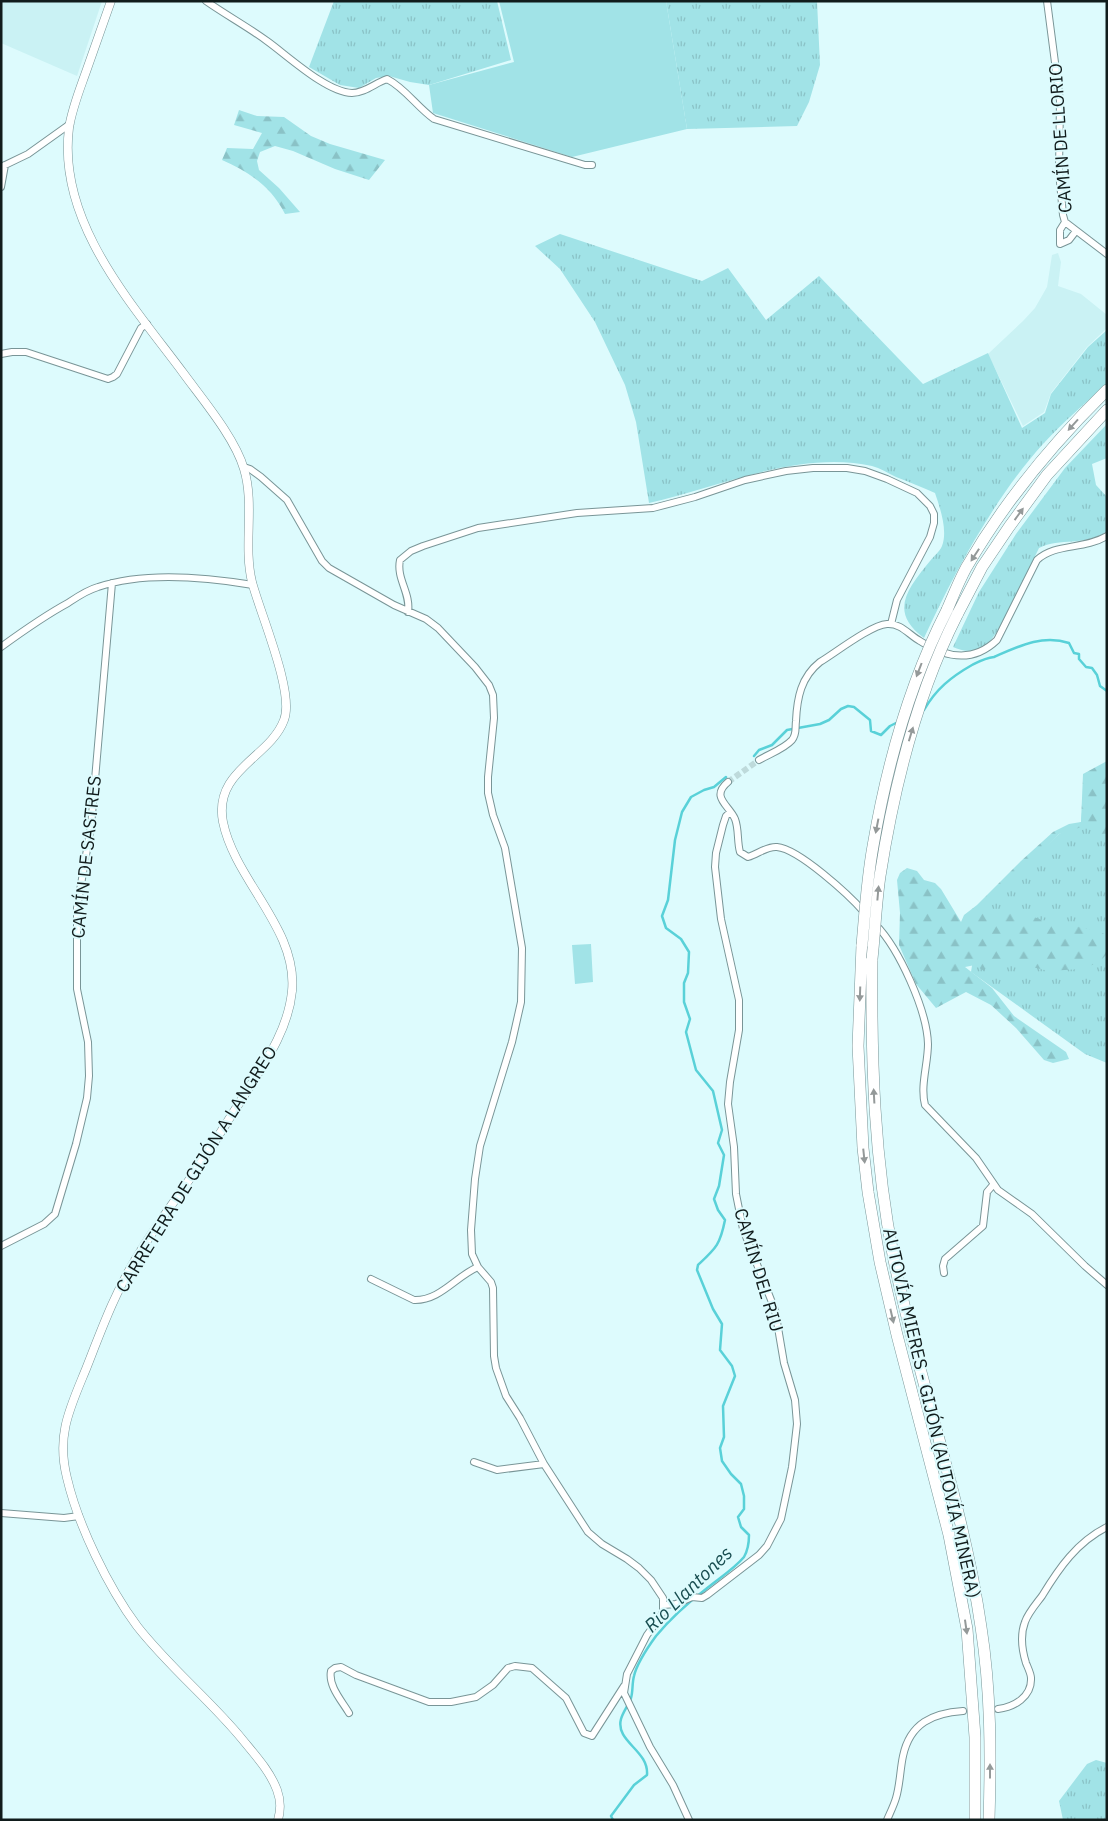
<svg xmlns="http://www.w3.org/2000/svg" width="1108" height="1821" viewBox="0 0 1108 1821" font-family="'IBM Plex Sans',sans-serif">
	<style>
		.built { fill: #caf2f4 }
		.grass { fill: url(#grass-tufts) }
		.forest { fill: url(#forest-firs) }
		.pitch { fill: #a1e3e7 }
		.lines { fill: none; stroke-linecap: round; stroke-linejoin: round }
		.stream { stroke: #59d1d8; stroke-width: 2.5 }
		.minor-tunnel { stroke: #bedadb; stroke-width: 6; stroke-dasharray: 6 3; stroke-linecap: butt }
		.minor-casing { stroke: #799597; stroke-width: 8 }
		.tertiary-casing { stroke: #799597; stroke-width: 9 }
		.motorway-casing { stroke: #799597; stroke-width: 12 }
		.minor { stroke: #fff; stroke-width: 6 }
		.tertiary { stroke: #fff; stroke-width: 8 }
		.motorway { stroke: #fff; stroke-width: 11 }
		.motorway-bridge-casing { stroke: #799597; stroke-width: 12; stroke-linecap: butt }
		.motorway-bridge { stroke: #fff; stroke-width: 11 }
		.oneway { fill: #949999 }
		.labels { text-anchor: middle; dominant-baseline: central; stroke-width: 4; stroke-linejoin: round; paint-order: stroke }
		.street-label { font-size: 18px; fill: #111c1c; stroke: #ddfbfd }
		.water-label { font-size: 19px; font-style: italic; fill: #184d50; stroke: #ddfbfd }
	</style>
	<defs>
		<pattern id="grass-tufts" width="24" height="20" patternUnits="userSpaceOnUse" patternTransform="scale(1.25)"><rect width="24" height="20" fill="#a1e3e7"/><path d="M3 7l-1-3M5 7V3M7 7l1-3M15 17l-1-3M17 17v-4M19 17l1-3" fill="none" stroke="#8ac2c6"/></pattern>
		<pattern id="forest-firs" width="22" height="20" patternUnits="userSpaceOnUse" patternTransform="scale(1.25)"><rect width="22" height="20" fill="#a1e3e7"/><path d="M5 1l3.5 6h-7zM16 11l3.5 6h-7z" fill="#8ac2c6"/></pattern>
	</defs>
	<rect width="100%" height="100%" fill="#ddfbfd"/>
	<path class="built" d="M1,1H102L77,76L1,43Z
		M1058,253L1061,262L1058,286L1081,294L1107,315V328L1087,347L1051,393L1044,412L1023,426L988,354L1023,321L1035,308L1047,287L1052,255Z"/>
	<path class="grass" d="M334,1H497L511,60L429,85L410,82L389,76L376,78L359,88L340,85L309,67Z
		M666,1H817L820,65L809,102L797,126L687,129Z
		M560,234L702,281L728,268L766,320L819,276L923,384L988,353L1022,428L1045,413L1051,394L1088,347L1107,330V383C1086,403 1063,422 1043,444C995,497 954,573 924,638C888,612 908,588 930,561C933,557 940,551 942,546C948,530 940,508 935,493C922,487 909,482 896,477C888,473 880,468 872,466C800,450 718,487 649,503L636,422L625,385L595,322L560,269L535,246Z
		M1107,424V458L1092,464L1096,485L1107,497V531C1085,547 1060,537 1039,548C1028,570 1001,638 982,648C973,653 961,651 953,647L979,592L1016,534L1065,468Z
		M1107,764V1063L1085,1054L971,972L981,908L1059,834L1081,822L1086,773Z
		M1096,1760L1107,1763V1820H1063L1059,1801L1087,1764Z"/>
	<path class="forest" d="M239,110L257,116L284,117L311,136L330,144L385,160L369,180L335,169L293,151L275,146L260,152L257,161L259,170L279,188L300,212L285,214C271,186 249,172 222,160L227,148L253,149L262,133L234,125Z
		M1107,761V841L1097,831L1085,826L1059,834L985,911L1000,916L1010,913L1034,917L1042,920L1069,924L1102,933L1107,935V954L1098,963L1080,969L1049,971L1015,963H988L984,971L975,965L965,967L992,988L1014,1016L1066,1052L1069,1059L1053,1063L1044,1060L1016,1028L991,1005L966,992L936,1008L916,984L899,945L900,913L897,880L900,873L907,868L917,871L924,880L935,883L941,889L961,922L964,915L977,905L1021,861L1053,832L1069,824L1081,822L1083,774Z"/>
	<path class="pitch" d="M499,1H666L687,129L572,157L433,113L429,85L514,62Z
		M591,944L593,982L575,984L572,945Z"/>
	<g class="lines">
		<path class="stream" d="M924,710C936,689 951,677 972,665C980,661 985,658 994,657C1019,646 1043,634 1069,643L1074,653L1079,654V659L1086,667L1092,668L1097,675L1100,686L1107,691
			M754,756L759,750L772,745L787,730L820,724L829,720L841,709L848,706L854,707L870,720L871,731L881,735L890,726L898,722
			M613,1820L611,1816L634,1785L647,1775C649,1750 615,1742 621,1719C623,1712 628,1706 631,1698C633,1692 632,1683 634,1676C637,1663 648,1647 656,1636C670,1619 689,1602 706,1589C718,1579 734,1569 744,1557C748,1550 749,1542 749,1535L741,1527L738,1517L744,1509V1496L741,1484L731,1474L722,1461L720,1448L724,1437L723,1406L735,1376L732,1366L720,1350L722,1324L713,1309L697,1270L698,1265C716,1248 720,1245 725,1220L718,1210L714,1199L719,1186L724,1155L718,1143L722,1130L713,1091L696,1070L686,1032L690,1019L684,1002V983L688,973L689,952L681,939L666,928L662,916L668,900L675,840L682,812L691,797L704,790L714,787L726,777"/>
		<path class="minor-tunnel" d="M728,782L759,760"/>
		<g class="minor-casing">
			<path id="minor" d="M206,1C226,15 248,27 267,41C288,56 326,92 352,93C365,93 375,83 387,79C405,88 417,107 434,119L585,165H592
				M1047,1L1060,101L1059,171L1063,215L1065,222L1107,254
				M1,167L28,154L70,124
				M1,187L5,165
				M1065,222L1060,230V244L1069,240L1076,231
				M1,354L12,352H26L108,379L113,377L117,374L141,328L147,324
				M244,467L250,469L261,477L287,500L322,561L329,568L394,605L426,619L438,628L475,667L489,685L493,695L494,718L488,777V793L493,815L505,848L522,948L521,1002L512,1042L480,1146L475,1179L471,1230L472,1254L478,1267L491,1282L493,1288L494,1356L496,1368L506,1396L520,1418L544,1464L588,1532L602,1544L627,1559L639,1568L651,1580L663,1598V1611L661,1616L647,1635L627,1674L624,1693L650,1747L673,1785L689,1820
				M408,612C411,593 396,579 400,560L411,551L423,546L478,528L577,513L653,508L695,497L745,480L786,471L813,468H847L865,471L887,479L917,493L930,506L934,514V523L930,537L897,600L891,624
				M1,647C23,631 44,616 68,603C77,597 87,590 98,587C145,571 205,577 253,585
				M759,760C769,754 784,749 792,740C797,734 795,728 796,721C797,698 801,677 820,662C835,653 871,625 887,624C901,623 909,635 920,641C946,658 973,663 997,640L1037,560C1055,543 1083,550 1107,536
				M728,782C710,797 729,805 735,819C739,829 737,842 740,852L748,857C758,854 767,846 777,847C799,849 849,895 864,912
				M876,925C899,949 927,1010 928,1044C928,1064 920,1086 925,1105L976,1158L998,1190L1032,1214L1085,1266L1107,1285
				M1,1246L44,1224L55,1214L76,1144L87,1098L89,1076L88,1042L77,989V908L91,826L112,583
				M944,1273L943,1266L945,1259L983,1226L987,1192L993,1185
				M371,1279L414,1300C440,1301 456,1276 478,1267
				M474,1462L497,1470L544,1464
				M1,1513L64,1518L79,1516
				M663,1605L676,1604L692,1597L702,1598L707,1595L759,1555L767,1546L781,1519L792,1467L797,1424L795,1400L784,1363L775,1310L743,1229L736,1194L734,1147L728,1104L730,1082L739,1030V1000L721,919L715,867L716,853L723,825L726,816L730,812
				M998,1709C1014,1707 1032,1697 1031,1678C1031,1674 1028,1668 1026,1663C1022,1650 1020,1635 1025,1622C1028,1613 1036,1604 1042,1596C1059,1568 1077,1542 1107,1527
				M349,1713C342,1701 328,1686 331,1671L335,1668L341,1667L356,1675L429,1702H451L476,1697L493,1685L508,1668L515,1666L532,1668L566,1698L584,1733L592,1736L624,1686
				M887,1820C890,1813 894,1805 896,1798C900,1785 900,1770 903,1756C910,1723 933,1713 963,1711"/>
		</g>
		<g class="tertiary-casing">
			<path id="tertiary" d="M111,1C103,24 95,46 87,69C80,89 72,108 69,128C57,222 132,304 184,374C203,400 235,438 244,469C255,505 243,545 252,582C260,613 295,693 284,720C270,758 213,770 223,822C235,881 298,929 292,991C288,1033 261,1068 240,1102C223,1128 207,1155 189,1180C172,1205 153,1230 137,1257C115,1292 101,1331 86,1369C70,1408 56,1435 67,1478C78,1525 108,1587 137,1626C169,1667 210,1700 242,1739C255,1755 270,1771 277,1790C281,1801 281,1809 278,1820"/>
		</g>
		<g class="motorway-casing">
			<path id="motorway" d="M947,610C953,596 959,581 966,568C1003,504 1054,442 1107,390
				M957,615L982,567L1009,527L1047,475L1107,410
				M862,945L858,1046L863,1148L868,1192L880,1262L897,1335L949,1535L967,1629L975,1737V1820
				M872,959C871,1061 874,1159 894,1260C919,1383 963,1503 981,1627C991,1691 991,1756 989,1820"/>
		</g>
		<use href="#minor" class="minor"/>
		<use href="#tertiary" class="tertiary"/>
		<use href="#motorway" class="motorway"/>
		<g class="motorway-bridge-casing">
			<path id="motorway-bridge" d="M862,945C865,912 867,879 873,846C887,764 909,684 947,610
				M872,959C875,931 876,903 880,876C894,786 916,696 957,615"/>
		</g>
		<use href="#motorway-bridge" class="motorway-bridge"/>
	</g>
	<defs><path id="oneway-solid" d="M-6-.8H1V-3.2L6.5 0L1 3.2V.8H-6Z" transform="scale(1.25)"/></defs>
	<g class="oneway">
		<use href="#oneway-solid" transform="translate(1073 425) rotate(132)"/>
		<use href="#oneway-solid" transform="translate(1019 514) rotate(-54)"/>
		<use href="#oneway-solid" transform="translate(975 555) rotate(123)"/>
		<use href="#oneway-solid" transform="translate(919 670) rotate(111)"/>
		<use href="#oneway-solid" transform="translate(911 734) rotate(-73)"/>
		<use href="#oneway-solid" transform="translate(877 826) rotate(101)"/>
		<use href="#oneway-solid" transform="translate(878 893) rotate(-85)"/>
		<use href="#oneway-solid" transform="translate(860 994) rotate(92)"/>
		<use href="#oneway-solid" transform="translate(874 1096) rotate(-93)"/>
		<use href="#oneway-solid" transform="translate(864 1156) rotate(84)"/>
		<use href="#oneway-solid" transform="translate(892 1316) rotate(77)"/>
		<use href="#oneway-solid" transform="translate(966 1627) rotate(82)"/>
		<use href="#oneway-solid" transform="translate(990 1771) rotate(-90)"/>
	</g>
	<g class="labels">
		<g class="street-label">
			<text transform="translate(1060 138) rotate(-94)">CAMÍN DE LLORIO</text>
			<text transform="translate(86 857) rotate(-84)">CAMÍN DE SASTRES</text>
			<text transform="translate(196 1169) rotate(-58)">CARRETERA DE GIJÓN A LANGREO</text>
			<text transform="translate(759 1270) rotate(73)">CAMÍN DEL RIU</text>
			<text transform="translate(932 1413) rotate(77)">AUTOVÍA MIERES - GIJÓN (AUTOVÍA MINERA)</text>
		</g>
		<g class="water-label">
			<text transform="translate(688 1589) rotate(-44)">Rio Llantones</text>
		</g>
	</g>
	<rect width="1108" height="1821" fill="none" stroke="#111c1c" stroke-width="5"/>
</svg>
